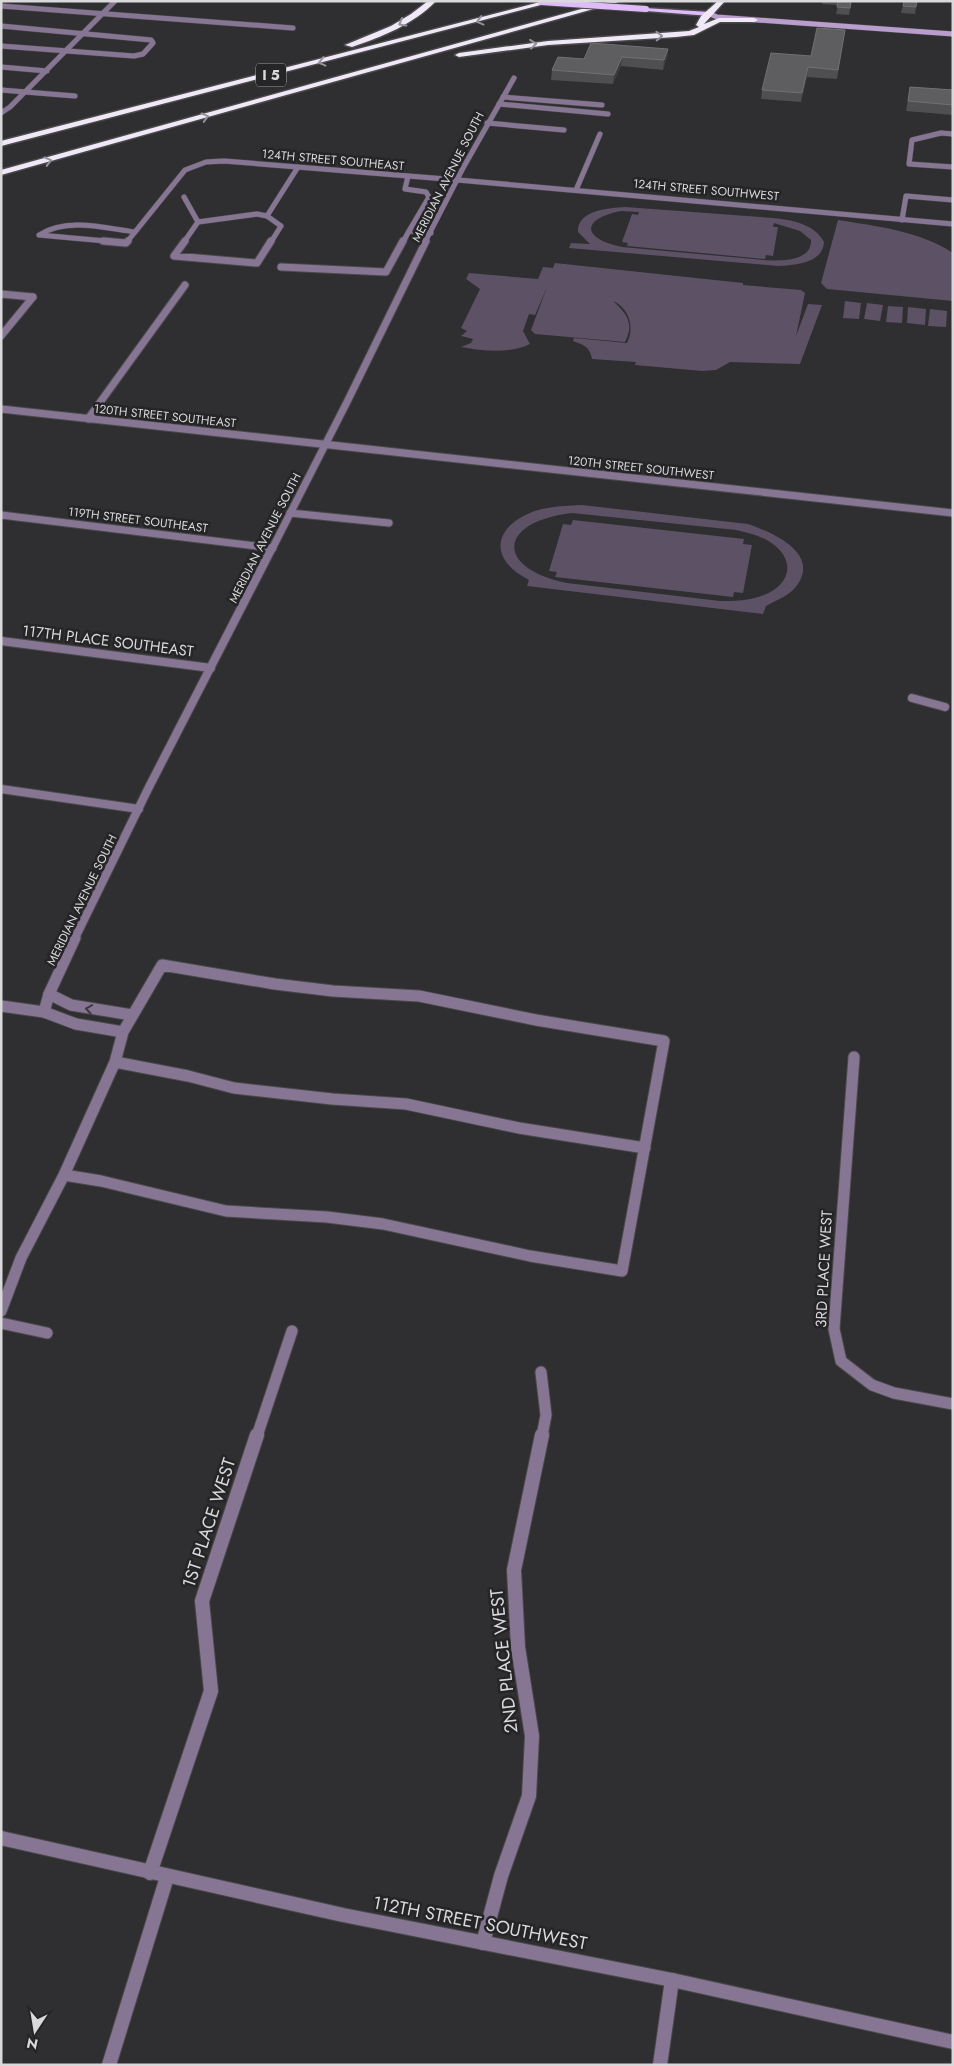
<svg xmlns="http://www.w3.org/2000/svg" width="954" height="2066" viewBox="0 0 954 2066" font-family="Jost,sans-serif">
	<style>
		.green { fill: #5d5165; fill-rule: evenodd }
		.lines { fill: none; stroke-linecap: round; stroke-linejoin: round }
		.minor-far4-casing { stroke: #4a494b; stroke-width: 6 }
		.minor-far3-casing { stroke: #4a494b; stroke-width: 9 }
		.minor-far2-casing { stroke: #4a494b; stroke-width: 10 }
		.minor-far1-casing { stroke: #4a494b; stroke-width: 13 }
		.minor-casing { stroke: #4a494b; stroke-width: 16 }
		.tertiary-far4-casing { stroke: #4a494b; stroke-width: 6 }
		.tertiary-far3-casing { stroke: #4a494b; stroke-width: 9 }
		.tertiary-far2-casing { stroke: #4a494b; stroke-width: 10 }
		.tertiary-far1-casing { stroke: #4a494b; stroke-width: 13 }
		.tertiary-casing { stroke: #4a494b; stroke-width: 16 }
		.secondary-casing { stroke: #4a494b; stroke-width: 6 }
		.primary-casing { stroke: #4a494b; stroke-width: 3 }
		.motorway-casing { stroke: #4a494b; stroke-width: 3 }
		.minor-far4 { stroke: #867693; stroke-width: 5 }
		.minor-far3 { stroke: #867693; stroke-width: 7 }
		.minor-far2 { stroke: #867693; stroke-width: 8 }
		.minor-far1 { stroke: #867693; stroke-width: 11 }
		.minor { stroke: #867693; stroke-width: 14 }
		.tertiary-far4 { stroke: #867693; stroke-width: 5 }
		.tertiary-far3 { stroke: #867693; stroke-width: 7 }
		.tertiary-far2 { stroke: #867693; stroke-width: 8 }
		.tertiary-far1 { stroke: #867693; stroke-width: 11 }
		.tertiary { stroke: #867693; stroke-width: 14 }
		.secondary { stroke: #b99dcd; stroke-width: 5 }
		.primary { fill: #dfbcf9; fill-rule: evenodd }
		.motorway { fill: #f0e8f7; fill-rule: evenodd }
		.primary-bridge-casing { stroke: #4a494b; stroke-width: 8; stroke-linecap: butt }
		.primary-bridge { stroke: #dfbcf9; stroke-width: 6 }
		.wall { fill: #4f4e50 }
		.shaded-wall { fill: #3c3b3d }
		.building { fill: #5e5d5f; stroke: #717072 }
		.oneway { stroke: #959099 }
		.oneway2 { stroke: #3d3841 }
		.labels { text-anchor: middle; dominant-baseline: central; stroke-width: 5; stroke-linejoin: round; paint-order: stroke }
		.far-street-label { font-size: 12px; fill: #d9d8da; stroke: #252426 }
		.shield { fill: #252426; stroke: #a3a2a4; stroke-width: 1 }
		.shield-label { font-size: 14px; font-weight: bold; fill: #d9d8da }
		.street-label { font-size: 15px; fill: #d9d8da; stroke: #252426 }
		.near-street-label { font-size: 18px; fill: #d9d8da; stroke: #252426 }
	</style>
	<rect width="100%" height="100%" fill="#2f2e30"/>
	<path class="green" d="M625,207L773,218C792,220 815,224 824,242C823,263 796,265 778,266L569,248L571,243L590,244L578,232C577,210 609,208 625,207ZM621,211L639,212L638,215L632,214L622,242L628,243L627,246L765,259L766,255L773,256L778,227H773L774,223L800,231L811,240C812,262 779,261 764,260L622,247C582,239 580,219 621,211Z
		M838,220C876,226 920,231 953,253V301L827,289L821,283Z
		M555,263L743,283V285L801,290L805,293L796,336L808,304L822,305L800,364L730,362L716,370L702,371L635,365L636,362L592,359C590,347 584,345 573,341L574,338L627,343C635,327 629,308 613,301C626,313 635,323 625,342L535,334L531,330L547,287L535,315L529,314L523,331L530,344C509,354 484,351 461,347L471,343L473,339L461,336L467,331L461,328L480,289L466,279L469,273L538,279L543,267L553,268Z
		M845,301L861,303L859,319L843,318Z
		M867,303L883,305L880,321L864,319Z
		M888,306L903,307L902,323L886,322Z
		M908,307L926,309L925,325L907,323Z
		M930,309L947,311L946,327L928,326Z
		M582,505L748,524C771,532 819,552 798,584C791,595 777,600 766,606L763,614L527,586L529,580C490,560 491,529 532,512C548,506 565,506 582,505ZM572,513L736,530C749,533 762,536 773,544C799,564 787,589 758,597C746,601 733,601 720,601L567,583C492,567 500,521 572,513Z
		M573,520L744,539L743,544L752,545L743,593L734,592L733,597L555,577L557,572L549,571L563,524L571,525Z"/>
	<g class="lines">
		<g class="minor-far4-casing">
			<path id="minor-far4" d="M1,6L293,28
				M1,26L151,40L153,43L143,54L134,56L1,46
				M1,67L47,71
				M1,90L75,96
				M503,97L602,105
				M499,104L608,114
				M487,123L564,130
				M953,134L941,133L912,140L909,164L953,167
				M408,176L405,189L426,192L429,197L409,231L431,233
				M576,190L600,134
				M184,197L198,222
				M267,216L281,226L271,242
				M267,216L298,167
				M902,220L906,196L953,200
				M135,232L185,170L206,162L224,161L458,180
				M117,242L39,235C67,217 104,228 135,232
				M127,242L135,232
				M184,242L198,222L257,214L267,216
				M403,242L409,231"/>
		</g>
		<g class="minor-far3-casing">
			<path id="minor-far3" d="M103,241L126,243L128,241
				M185,241L174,256L257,263L271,241
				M281,267L386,272L403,241
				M1,294L33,297
				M1,336L33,297
				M1,409L953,513
				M88,419L185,285
				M290,513L389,523
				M1,515L273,548"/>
		</g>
		<g class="minor-far2-casing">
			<path id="minor-far2" d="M1,641L211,668
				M912,698L945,707
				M1,789L139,809"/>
		</g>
		<g class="minor-far1-casing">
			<path id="minor-far1" d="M162,965L275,984L333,991L419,996L536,1020L664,1041L622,1271L530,1256L383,1224L327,1217L226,1211L101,1181L64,1175L115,1062L123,1032Z
				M49,994L71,1005L132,1015
				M44,1012L76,1024L123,1032
				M854,1057L834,1329L841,1361L872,1385L894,1393L953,1404
				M115,1062L188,1076L234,1088L332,1099L406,1104L519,1128L645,1148
				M1,1311L21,1258L64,1175
				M1,1323L47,1333
				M541,1372L546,1415L542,1436
				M257,1436L292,1331"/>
		</g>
		<g class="minor-casing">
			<path id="minor" d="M150,1873L211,1691L202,1601L257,1435
				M483,1943L501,1876L529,1796L532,1736L518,1647L514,1570L542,1435
				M109,2065L167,1877
				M660,2065L672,1980"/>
		</g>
		<g class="tertiary-far4-casing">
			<path id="tertiary-far4" d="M1,113L10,107L115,1
				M458,180L953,224
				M425,242L463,168L514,78"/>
		</g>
		<g class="tertiary-far3-casing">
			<path id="tertiary-far3" d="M272,549L348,400L426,241"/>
		</g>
		<g class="tertiary-far2-casing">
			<path id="tertiary-far2" d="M74,940L149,787L272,548"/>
		</g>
		<g class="tertiary-far1-casing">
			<path id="tertiary-far1" d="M1,1006L44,1012L49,994L75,938"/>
		</g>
		<g class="tertiary-casing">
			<path id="tertiary" d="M1,1838L343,1915L672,1980L953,2042"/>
		</g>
		<g class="secondary-casing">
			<path id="secondary" d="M710,14L717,17L953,34"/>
		</g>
		<g class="primary-casing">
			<path id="primary" d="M644,8L710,12L713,14L710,16L646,11Z"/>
		</g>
		<g class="motorway-casing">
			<path id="motorway" d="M428,1H436C414,24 382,37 352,47L345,45L391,26L411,14Z
				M544,1H556L1,146V141Z
				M610,1H622L1,175V170Z
				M718,1H725L704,24L719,18H754L758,20L754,22H720L694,35L676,37L548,45L459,57L455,55L459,53L548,41L689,31L699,27L696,25L701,16Z"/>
		</g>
		<use href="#minor-far4" class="minor-far4"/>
		<use href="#minor-far3" class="minor-far3"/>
		<use href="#minor-far2" class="minor-far2"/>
		<use href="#minor-far1" class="minor-far1"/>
		<use href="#minor" class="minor"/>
		<use href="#tertiary-far4" class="tertiary-far4"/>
		<use href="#tertiary-far3" class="tertiary-far3"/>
		<use href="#tertiary-far2" class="tertiary-far2"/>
		<use href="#tertiary-far1" class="tertiary-far1"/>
		<use href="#tertiary" class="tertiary"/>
		<use href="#secondary" class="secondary"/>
		<use href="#primary" class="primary"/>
		<use href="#motorway" class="motorway"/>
		<g class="primary-bridge-casing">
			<path id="primary-bridge" d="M541,2L646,9"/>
		</g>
		<use href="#primary-bridge" class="primary-bridge"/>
	</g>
	<path class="wall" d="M822,1H852L849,15L836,14L838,5L822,4Z
		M904,1L916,7L915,14L901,13Z
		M845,30L837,79L807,77L801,102L761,99L762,90L811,56Z
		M668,49L667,58L663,70L621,66L613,84L551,80L552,70L584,59Z
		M910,87L953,90V115L906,111Z"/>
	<path class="shaded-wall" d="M668,49L667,58L663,70L664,60Z
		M622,57L621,66L613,84L614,75Z
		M808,67L807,77L801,102L802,93Z"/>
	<path class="building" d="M838,1H851L850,8L837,7Z
		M904,1H917L916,7L903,6Z
		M817,28L845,30L838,70L808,67L802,93L762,90L771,53L811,56Z
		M591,43L668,49L664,60L622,57L614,75L552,70L558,57L584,59Z
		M910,87L953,90V105L908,101Z"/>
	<defs><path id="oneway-chevron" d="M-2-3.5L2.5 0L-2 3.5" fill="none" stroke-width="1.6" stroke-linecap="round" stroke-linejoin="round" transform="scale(1.25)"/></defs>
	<g class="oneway">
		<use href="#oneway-chevron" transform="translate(480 21) rotate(165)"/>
		<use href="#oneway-chevron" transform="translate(402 23) rotate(151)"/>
		<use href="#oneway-chevron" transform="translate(659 36) rotate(-2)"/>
		<use href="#oneway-chevron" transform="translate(533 44) rotate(-6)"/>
		<use href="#oneway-chevron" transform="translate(322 62) rotate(166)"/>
		<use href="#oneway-chevron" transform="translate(205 117) rotate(-15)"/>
		<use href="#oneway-chevron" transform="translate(48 161) rotate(-15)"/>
	</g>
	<use class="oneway2" href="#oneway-chevron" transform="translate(89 1009) rotate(-171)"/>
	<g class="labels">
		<g class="far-street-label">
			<text transform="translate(333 160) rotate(5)">124TH STREET SOUTHEAST</text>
			<text transform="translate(448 177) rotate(-63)">MERIDIAN AVENUE SOUTH</text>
			<text transform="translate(706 190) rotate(5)">124TH STREET SOUTHWEST</text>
			<text transform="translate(165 416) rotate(6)">120TH STREET SOUTHEAST</text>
			<text transform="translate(641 468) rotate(6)">120TH STREET SOUTHWEST</text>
			<text transform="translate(138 520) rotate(7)">119TH STREET SOUTHEAST</text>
			<text transform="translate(265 538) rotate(-63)">MERIDIAN AVENUE SOUTH</text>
			<text transform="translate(82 900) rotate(-64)">MERIDIAN AVENUE SOUTH</text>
		</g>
		<rect class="shield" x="256" y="63.5" width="30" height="23" rx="4"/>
		<g class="shield-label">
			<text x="271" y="75">I 5</text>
		</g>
		<g class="street-label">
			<text transform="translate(108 641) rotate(7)">117TH PLACE SOUTHEAST</text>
			<text transform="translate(824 1269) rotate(-87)">3RD PLACE WEST</text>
		</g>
		<g class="near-street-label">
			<text transform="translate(209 1523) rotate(-72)">1ST PLACE WEST</text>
			<text transform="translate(504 1661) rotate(-96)">2ND PLACE WEST</text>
			<text transform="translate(480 1923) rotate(11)">112TH STREET SOUTHWEST</text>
		</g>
	</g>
	<rect width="954" height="2066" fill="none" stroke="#d9d8da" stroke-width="5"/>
	<g transform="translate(35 2031) rotate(192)" stroke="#252426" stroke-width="4" paint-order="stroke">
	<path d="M0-4L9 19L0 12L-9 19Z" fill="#d9d8da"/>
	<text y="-8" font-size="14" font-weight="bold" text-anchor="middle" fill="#d9d8da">N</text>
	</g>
</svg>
